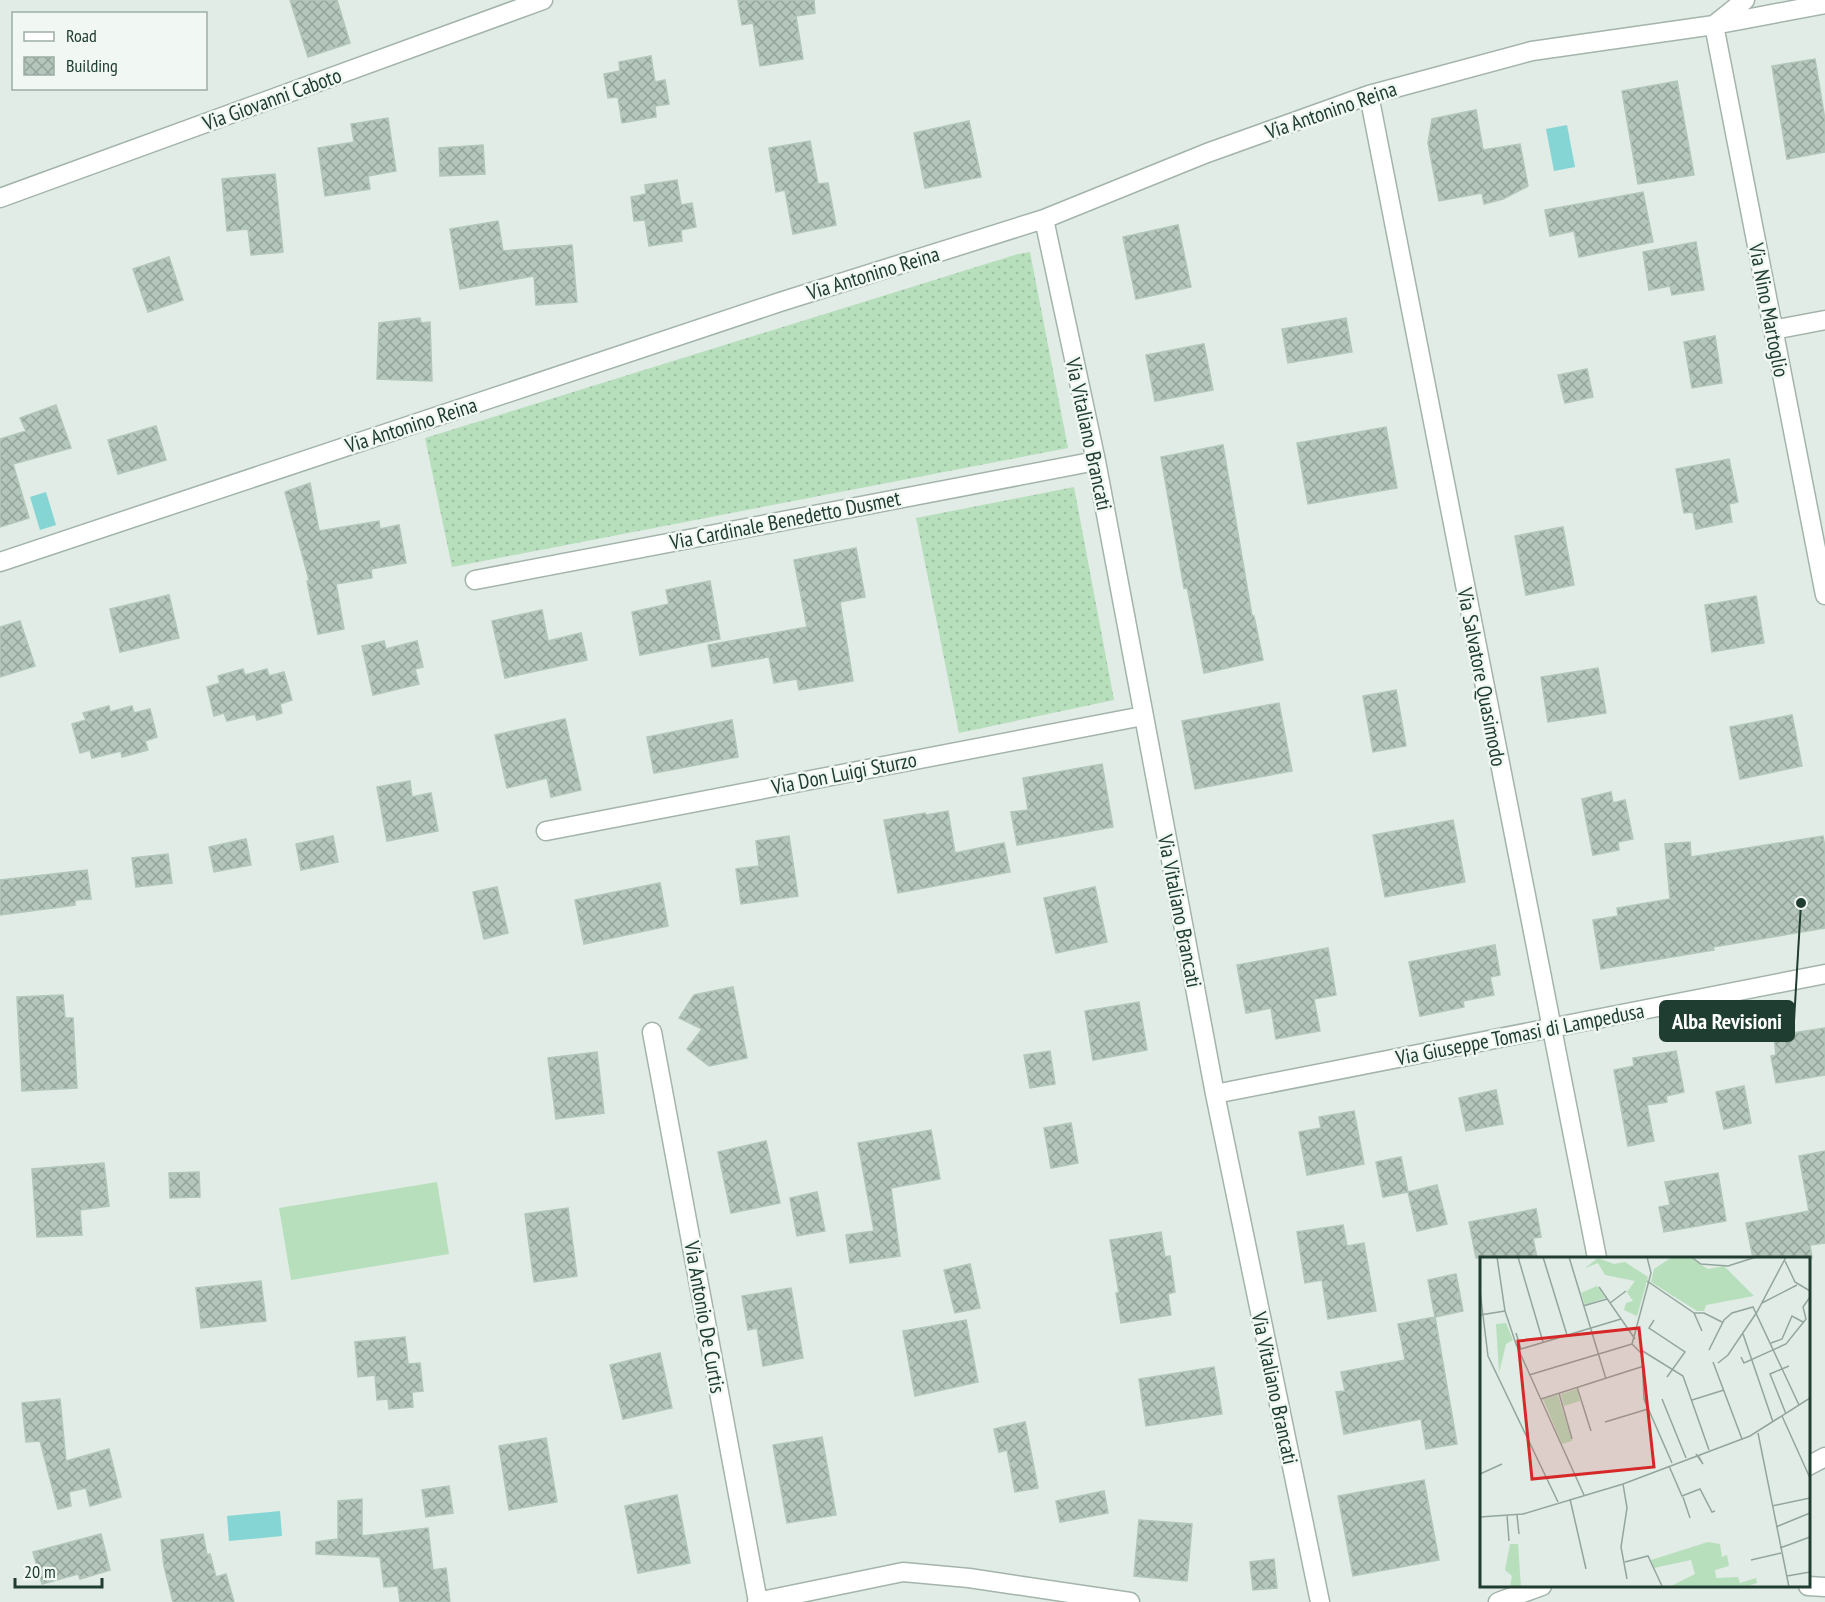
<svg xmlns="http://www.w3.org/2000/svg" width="1825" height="1602" viewBox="0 0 1825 1602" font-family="'PT Sans Narrow',sans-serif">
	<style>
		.grass { fill: url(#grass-dots) }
		.pitch { fill: #b7dfbc }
		.water { fill: #84d5d4 }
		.building { fill: url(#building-cross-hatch); stroke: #b2c6ba; stroke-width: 1.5 }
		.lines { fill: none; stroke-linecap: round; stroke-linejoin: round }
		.minor-casing { stroke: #a3b4ab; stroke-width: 21 }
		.minor { stroke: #fff; stroke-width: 18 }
		.labels { text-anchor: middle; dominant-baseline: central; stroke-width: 5; stroke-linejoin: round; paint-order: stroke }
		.street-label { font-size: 21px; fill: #203d31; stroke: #f1f8f3 }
		.inset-road { fill: none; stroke: #93a69d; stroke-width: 1.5 }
		.view { fill: #d62828; fill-opacity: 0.15; stroke: #d62828; stroke-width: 3 }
		.inset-edge { fill: none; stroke: #203d31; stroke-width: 3 }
		.leader { fill: none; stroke: #203d31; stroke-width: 2 }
		.callout-dot { fill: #203d31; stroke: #f1f8f3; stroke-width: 2 }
		.callout { fill: #203d31; stroke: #203d31; stroke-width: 2 }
		.callout-label { font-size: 22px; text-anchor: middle; font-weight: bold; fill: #fff }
	</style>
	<defs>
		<pattern id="grass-dots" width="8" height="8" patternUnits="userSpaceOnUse" patternTransform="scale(1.5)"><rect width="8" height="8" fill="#b7dfbc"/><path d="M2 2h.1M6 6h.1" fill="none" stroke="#9dc0a2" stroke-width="1.8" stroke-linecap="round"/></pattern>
		<pattern id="building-cross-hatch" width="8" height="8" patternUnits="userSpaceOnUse" patternTransform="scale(1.5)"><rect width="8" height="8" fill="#b5c7bd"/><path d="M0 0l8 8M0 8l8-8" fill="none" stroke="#93a39a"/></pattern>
	</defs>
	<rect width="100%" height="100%" fill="#e0ece5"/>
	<path class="grass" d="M1030,252L1068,448L452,567L425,438L1018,254Z
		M1074,487L1114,700L959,733L916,518Z"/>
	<path class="pitch" d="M437,1182L449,1254L291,1280L279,1208Z"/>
	<path class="water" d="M1567,125L1575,167L1554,171L1546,129Z
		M46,492L56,525L40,530L30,497Z
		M280,1511L282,1536L229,1541L227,1516Z"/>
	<path class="building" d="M290,0H337L350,43L308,57Z
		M738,0H814L815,13L796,16L803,59L760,66L753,23L742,25Z
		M651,56L655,82L665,80L669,104L655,106L656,117L622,123L618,97L608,98L604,74L620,71L619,62Z
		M1815,59L1825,120V152L1787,159L1772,66Z
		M1677,81L1694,175L1638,184L1622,91Z
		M1476,110L1483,150L1520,144L1528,186L1503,199L1484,204L1482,193L1439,201L1428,143L1432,119Z
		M388,118L396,171L368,176L370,189L325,196L318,148L354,142L351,124Z
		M969,121L981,177L925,188L914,133Z
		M810,141L818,184L828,183L836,225L793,234L785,190L776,192L769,148Z
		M483,145L485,174L440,176L439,148Z
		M275,174L283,252L251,255L248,229L227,231L222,179Z
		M677,180L681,205L692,203L696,227L681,230L682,241L649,246L645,220L634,221L631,197L646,194L645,185Z
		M1643,192L1653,242L1579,257L1574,231L1550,236L1545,210Z
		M498,221L503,251L572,245L577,302L536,305L534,276L460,289L450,229Z
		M1178,225L1191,287L1136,299L1123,237Z
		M1696,242L1704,290L1672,295L1670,286L1649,290L1643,252Z
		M169,257L183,300L148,312L133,269Z
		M420,318L421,323L430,322L432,381L377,379L379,323Z
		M1346,318L1352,352L1288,363L1282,329Z
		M1715,336L1722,383L1692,388L1684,342Z
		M1204,344L1213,390L1155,401L1146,355Z
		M1587,369L1593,397L1565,403L1558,375Z
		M56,405L71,448L13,464L29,518L0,527V439L26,431L20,418Z
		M156,426L166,460L118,474L108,440Z
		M1386,427L1397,488L1308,504L1297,443Z
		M1223,445L1252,616H1254L1263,660L1204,673L1187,587L1184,588L1161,457Z
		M1729,459L1738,502L1729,504L1732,522L1696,529L1693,512L1684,513L1676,469Z
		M310,483L319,531L379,521L380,529L399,525L406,563L371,569L372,578L336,584L344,629L318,634L307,581L309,580L285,492Z
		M1563,527L1574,585L1526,595L1515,536Z
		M856,548L865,597L840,602L853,681L799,690L797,679L774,683L769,657L712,667L708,645L807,627L794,560Z
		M710,581L720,639L640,655L632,612L669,604L666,590Z
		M169,595L179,638L120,652L110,609Z
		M1756,596L1764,643L1712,652L1705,605Z
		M542,610L548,641L581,633L587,660L505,678L492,621Z
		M20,621L35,666L0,677V627Z
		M384,641L386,649L417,641L423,667L415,669L419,684L373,695L362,646Z
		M1598,668L1606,713L1548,722L1541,677Z
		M243,669L245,675L267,669L269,676L284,672L292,700L280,704L282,713L257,720L255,714L227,721L224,713L214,716L207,687L220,683L218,676Z
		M1396,690L1406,746L1373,752L1363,696Z
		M1279,703L1292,771L1195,789L1182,721Z
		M109,706L110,712L132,706L134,713L150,709L157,737L145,741L148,750L122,757L121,751L92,758L90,750L80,753L72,724L86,720L83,713Z
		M1792,715L1802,766L1740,779L1730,727Z
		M565,719L581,790L551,797L547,778L507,788L495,735Z
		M732,720L738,757L654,773L647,737Z
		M1102,764L1113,827L1017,845L1011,812L1028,810L1023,778Z
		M410,781L412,797L431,793L438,831L387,841L377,787Z
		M1611,792L1613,803L1625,800L1633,839L1618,842L1619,850L1593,855L1582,799Z
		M948,811L955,853L1004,843L1010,872L898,893L884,820L925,813L926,815Z
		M1453,820L1465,882L1385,897L1373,835Z
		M333,836L338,862L301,870L296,844Z
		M789,836L798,896L741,904L736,869L759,866L756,841Z
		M1823,836L1825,848V928L1713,947L1714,950L1601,969L1593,920L1618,916L1617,908L1670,899L1665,844L1690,842L1691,857Z
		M246,839L251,865L214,872L209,847Z
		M168,854L172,883L136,887L132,858Z
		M87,870L91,899L75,900V905L0,915V880Z
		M660,883L668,926L584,944L575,900Z
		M497,887L508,933L484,939L473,892Z
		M1095,887L1107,942L1056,953L1044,898Z
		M1495,945L1500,975L1490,977L1494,995L1463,1001L1464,1007L1420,1016L1409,962Z
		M1328,948L1336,995L1314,999L1320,1031L1276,1039L1271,1008L1246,1013L1237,965Z
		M733,987L747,1058L709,1066L687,1049L702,1029L679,1018L694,995Z
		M63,995L65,1018H73L77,1088L22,1091L17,997Z
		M1139,1002L1147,1050L1093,1060L1085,1011Z
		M1825,1028V1075L1776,1083L1771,1056L1776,1055L1774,1036Z
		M1050,1051L1055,1084L1030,1088L1024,1055Z
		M1676,1051L1684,1092L1666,1096L1667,1102L1647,1105L1654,1141L1628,1146L1614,1070L1634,1066L1633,1058Z
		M597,1052L604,1113L556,1119L548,1058Z
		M1744,1086L1751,1123L1724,1129L1716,1092Z
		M1496,1090L1503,1124L1466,1131L1459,1098Z
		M1354,1111L1364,1164L1307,1175L1299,1132L1321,1128L1319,1117Z
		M1071,1123L1078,1163L1051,1168L1044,1128Z
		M931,1130L940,1179L891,1188L900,1256L850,1263L846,1235L874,1231L858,1143Z
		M766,1141L780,1203L731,1213L718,1152Z
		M1825,1151V1243L1810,1245L1812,1258H1753L1746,1223L1809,1211L1799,1156Z
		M1401,1157L1408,1192L1383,1197L1376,1162Z
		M104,1163L109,1206L80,1210L82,1235L37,1237L32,1169Z
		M199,1172L200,1197L170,1198L169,1173Z
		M1718,1173L1726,1221L1664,1232L1659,1207L1670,1205L1665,1182Z
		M1437,1185L1447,1224L1417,1231L1408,1192Z
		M817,1192L825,1231L797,1236L790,1198Z
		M568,1208L577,1276L534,1282L525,1214Z
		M1536,1209L1541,1237L1533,1238L1537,1258H1476L1469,1222Z
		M1343,1225L1347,1246L1364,1243L1376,1311L1328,1319L1322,1280L1305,1283L1297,1232Z
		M1161,1232L1165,1257L1170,1256L1175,1292L1168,1294L1171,1315L1121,1323L1116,1293H1119L1110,1240Z
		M970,1264L980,1308L955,1313L944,1270Z
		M1456,1274L1463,1311L1435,1317L1428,1280Z
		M261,1281L266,1321L201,1328L196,1288Z
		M791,1288L803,1358L763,1366L757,1328L748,1330L742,1296Z
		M1435,1317L1457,1444L1426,1449L1421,1419L1344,1434L1336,1392L1345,1391L1341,1372L1405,1360L1398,1324Z
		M966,1320L978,1382L915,1396L903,1331Z
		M405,1337L408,1364L420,1363L423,1391L412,1392L413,1407L389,1409L388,1399L377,1400L375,1375L358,1377L355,1342Z
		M660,1353L672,1408L623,1419L610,1365Z
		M1214,1367L1222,1414L1146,1426L1139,1379Z
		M60,1399L66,1461L109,1449L121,1497L90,1506L86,1488L69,1492L71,1506L58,1509L40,1441L26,1442L22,1403Z
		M1025,1422L1038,1488L1015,1492L1007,1450L999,1452L994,1429Z
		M822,1437L836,1515L787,1523L773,1445Z
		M546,1438L557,1502L509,1510L499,1446Z
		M1424,1480L1439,1560L1353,1576L1338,1496Z
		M449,1486L453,1513L426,1517L422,1490Z
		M1104,1491L1108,1513L1060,1522L1056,1501Z
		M677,1495L690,1563L638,1573L625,1506Z
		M362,1499V1536L428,1528L433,1570L446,1568L450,1602H400L398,1586L384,1587L380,1557L316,1554V1542L338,1539V1501Z
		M1139,1520L1192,1524L1187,1581L1134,1576Z
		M101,1534L110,1570L80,1579L78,1574L42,1584L33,1552Z
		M203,1534L207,1555L210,1554L216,1577L226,1574L234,1602H173L164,1566L161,1540Z
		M1274,1559L1277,1588L1253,1590L1250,1562Z"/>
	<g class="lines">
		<g class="minor-casing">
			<path id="minor" d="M1825,4L1714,25L1825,595
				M1369,95L1597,1258
				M0,198L543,0
				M1044,219L1096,461L1215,1094L1320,1602
				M1773,330L1825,320
				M0,562L780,302L1044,219L1207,153L1369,95L1532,51L1714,25L1745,0
				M475,580L1096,461
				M546,831L1143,716
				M652,1032L758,1602
				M1215,1094L1825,974
				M1808,1466L1825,1457
				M1808,1586L1825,1587
				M757,1602L903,1572L969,1578L1130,1602
				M1498,1602L1542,1586"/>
		</g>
		<use href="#minor" class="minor"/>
	</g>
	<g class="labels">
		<g class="street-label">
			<text transform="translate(272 99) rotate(-20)">Via Giovanni Caboto</text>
			<text transform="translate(1331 110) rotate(-19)">Via Antonino Reina</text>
			<text transform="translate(873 273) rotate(-17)">Via Antonino Reina</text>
			<text transform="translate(1769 310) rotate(79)">Via Nino Martoglio</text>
			<text transform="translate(411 425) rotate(-18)">Via Antonino Reina</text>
			<text transform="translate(1089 434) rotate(78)">Via Vitaliano Brancati</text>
			<text transform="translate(785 520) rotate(-11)">Via Cardinale Benedetto Dusmet</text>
			<text transform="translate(1482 677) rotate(79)">Via Salvatore Quasimodo</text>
			<text transform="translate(844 773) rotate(-11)">Via Don Luigi Sturzo</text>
			<text transform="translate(1180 911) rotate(79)">Via Vitaliano Brancati</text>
			<text transform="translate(1520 1034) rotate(-11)">Via Giuseppe Tomasi di Lampedusa</text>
			<text transform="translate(705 1317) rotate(80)">Via Antonio De Curtis</text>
			<text transform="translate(1275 1388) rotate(78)">Via Vitaliano Brancati</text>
		</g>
	</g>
	<g transform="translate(1480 1257)">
		<rect width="330" height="330" fill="#e0ece5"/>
		<path d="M192,0H209L228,12L244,9L274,39L226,48L224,54H217L171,25L174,12ZM118,1L134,7L145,5L168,20L157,59L144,53L146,46L153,44L147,35L155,24L125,18L118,6L105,11ZM117,29L125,41L105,48L101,36ZM26,66L33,83L26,87L19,116L16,67ZM97,132L100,144L84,149L81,137ZM78,138L92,184L82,187L63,142Z" fill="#b7dfbc"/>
		<path d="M228,285L240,287L242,300L247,298L249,309L235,313L236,321L258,320L260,326L276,321L277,326L265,330H189L215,317L211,303L174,311L171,303ZM30,287H38L41,330H30L32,319L25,313Z" fill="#b7dfbc"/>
		<path class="inset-road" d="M17,0L25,54L36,87L104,238M38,0L63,85M63,0L87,78M89,0L126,122M211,0L221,7L248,9L276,0M305,4L315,25L330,34M167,24L214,56L222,74M119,30L155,82M0,34L8,99L78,245M130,46L146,34M282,46L317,28M103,49L127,42M214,56H224L242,65M0,58L25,54M174,63L169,71L205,95L187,120M36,76L41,92L141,62M263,77L293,165M291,86L302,82L312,59L323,65M152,87L162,97L164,142L192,206M152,87L171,16L167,0M161,93L203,119L229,193M229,93L244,63L252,56L273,50L319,148M261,100L264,106L306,87L326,62L323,50L330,40M233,105L262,182M238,106L248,98L277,55L306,0M49,118L152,87M97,130L111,174M79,136L92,182M61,142L164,109M182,142L206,201M212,143L244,133M306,157L290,117L309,109M302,159L330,221M125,165L168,152M278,176L309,330M216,197L223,207L218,198M189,209L202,239L220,232L232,255L235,254M0,217L22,207M143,227L147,251L141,290L147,322M203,240L210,261M90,242L106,312M292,249L330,241M27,258L29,284M37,258L39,277M0,260L43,257L143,227L270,179L330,141M296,270L330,256M300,291L330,280M271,303L301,296M0,304V323M145,305L168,299L182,329M307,319L330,315"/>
		<path class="view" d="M159,71L174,210L52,222L38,84Z"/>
		<rect width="330" height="330" class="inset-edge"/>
	</g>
	<path class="leader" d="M1801 903L1794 1021"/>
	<circle class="callout-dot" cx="1801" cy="903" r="6"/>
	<rect class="callout" x="1660" y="1001" width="134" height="40" rx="6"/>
	<g class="callout-label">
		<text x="1727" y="1029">Alba Revisioni</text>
	</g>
	<rect x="12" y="12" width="195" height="78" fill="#f1f8f3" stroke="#9dada5" stroke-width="1.5"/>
	<rect x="24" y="32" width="30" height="9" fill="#ffffff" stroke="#9dada5" stroke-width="1.5"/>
	<text x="66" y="42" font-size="18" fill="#203d31">Road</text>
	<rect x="24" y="57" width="30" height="18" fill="url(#building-cross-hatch)" stroke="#9dada5" stroke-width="1.5"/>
	<text x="66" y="72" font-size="18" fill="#203d31">Building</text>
	<path d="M15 1578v9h87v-9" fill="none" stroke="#203d31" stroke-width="3"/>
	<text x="24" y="1578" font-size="18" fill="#203d31" stroke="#f1f8f3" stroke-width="4.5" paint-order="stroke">20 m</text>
</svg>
